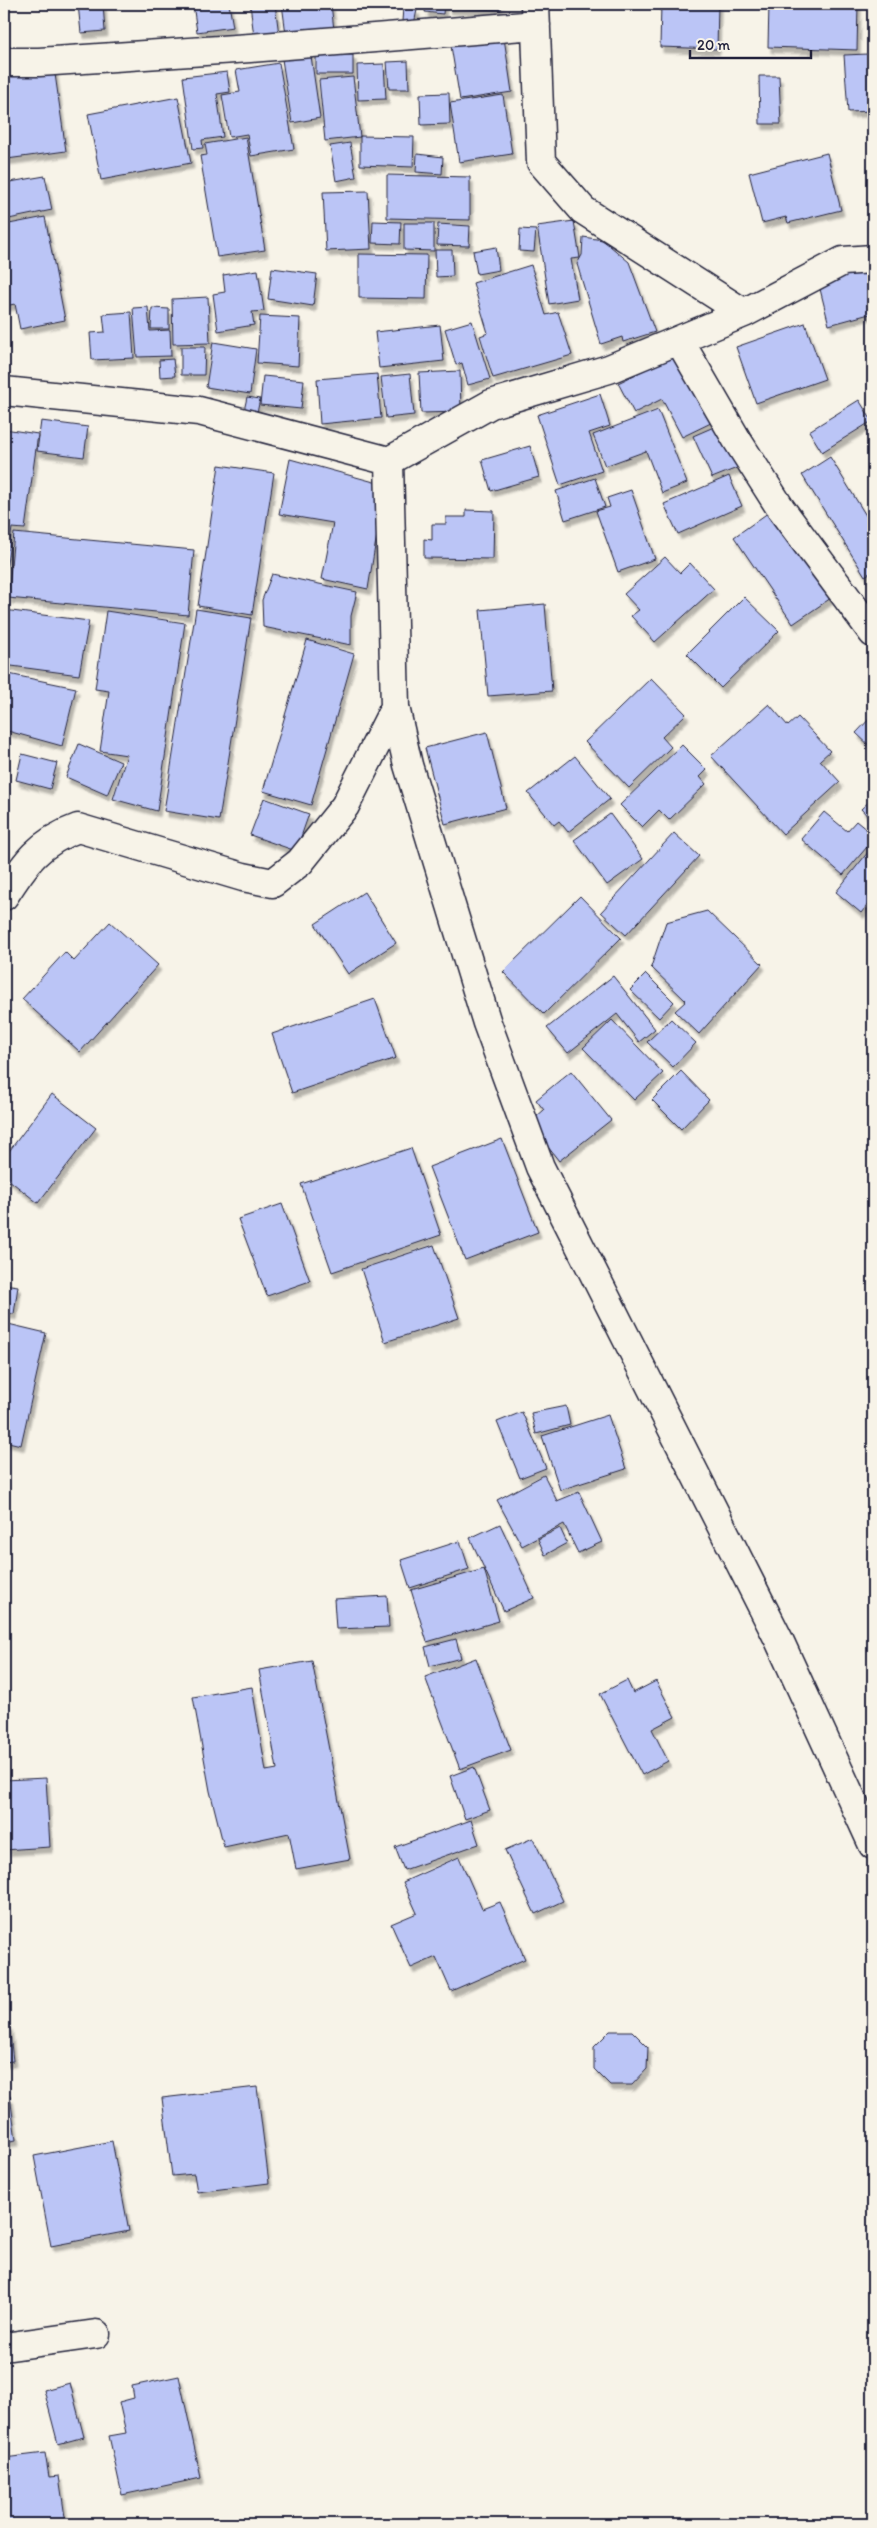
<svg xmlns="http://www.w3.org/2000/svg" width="877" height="2528" viewBox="0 0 877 2528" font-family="Itim,sans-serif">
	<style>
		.building { fill: #bbc5f6; stroke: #22223b; filter: url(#shadow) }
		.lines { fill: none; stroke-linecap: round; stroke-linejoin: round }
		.minor-casing { stroke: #22223b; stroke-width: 31 }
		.minor { stroke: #f7f3e8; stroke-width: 28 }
	</style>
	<defs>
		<filter id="shadow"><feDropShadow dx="3" dy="5.5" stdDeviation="1" flood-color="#0004"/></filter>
	</defs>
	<rect width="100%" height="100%" fill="#f7f3e8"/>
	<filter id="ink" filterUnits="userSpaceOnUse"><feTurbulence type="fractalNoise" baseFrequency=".02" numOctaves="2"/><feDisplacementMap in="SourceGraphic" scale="10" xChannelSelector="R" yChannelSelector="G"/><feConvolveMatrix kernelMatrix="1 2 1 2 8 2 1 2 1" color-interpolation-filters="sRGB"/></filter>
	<g filter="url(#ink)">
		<path class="building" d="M78,4H103L105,31L81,33Z
			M193,4H229L233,27L197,32Z
			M250,4H275L279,35L254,37Z
			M282,4H331L334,30L286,34Z
			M426,4H444L443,14L425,12Z
			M448,4H501V10L448,8Z
			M661,4H718L717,49L660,47Z
			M769,4H858L857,50L768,47Z
			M403,8L417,10L414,24L402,21Z
			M504,38L512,92L460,100L451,46Z
			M868,45H873V111L848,112L844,55L868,54Z
			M310,49L320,118L292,123L281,53Z
			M316,55H353V74H316Z
			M408,61L409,89H389L387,62Z
			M279,63L294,149L251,156L247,134L229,137L222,95L240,92L236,70Z
			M384,64L386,99L358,100L357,65Z
			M54,67L66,151L7,159L4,135V73Z
			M227,72L230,92L217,94L223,137L202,140L203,148L193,149L183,77Z
			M759,76H779L781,124H760Z
			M353,77L360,137L325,141L319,80Z
			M449,93L450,124L421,125L420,94Z
			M503,95L512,154L459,162L450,103Z
			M178,97L191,163L101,180L88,114Z
			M360,136L414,137L413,167L360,165Z
			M246,137L265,250L217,257L200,156L207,155L205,144Z
			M350,143L356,177L336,181L330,146Z
			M827,153L841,210L788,223L786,217L762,223L749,173Z
			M417,154L443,157L442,174L416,172Z
			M387,175L470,177V220L387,218Z
			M45,176L52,210L4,220V183Z
			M368,191L371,249L326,251L323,192Z
			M45,217L65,320L20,329L15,304L4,306V225Z
			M373,221L401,222L400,244L372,243Z
			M574,221L580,258L571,259L578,299L549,304L537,226Z
			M404,223H434V251L404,250Z
			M438,224L470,226L469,246L437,245Z
			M520,229L536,230L534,252L519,251Z
			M583,237L603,240L629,262L655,332L623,342L622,337L601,344L577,264L582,255Z
			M496,247L499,270L477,274L473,251Z
			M435,250H452L453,276L436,277Z
			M359,254L427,255L426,299L359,298Z
			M531,265L546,315L558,312L572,355L493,378L480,336L488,333L473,283Z
			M873,266V313L829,325L818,281Z
			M272,268L317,274L313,306L268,299Z
			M258,270L264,311L252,312L254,325L218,331L213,294L225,292L223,275Z
			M208,297L210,343L173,344L172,299Z
			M148,307L150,331L170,330L171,356L137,357L133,308Z
			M152,308L169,309V329H151Z
			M131,312L134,358L92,360L90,333L105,332L103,314Z
			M260,316L300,318L298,366L257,363Z
			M472,321L490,379L468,385L462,363L456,365L445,329Z
			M805,323L825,379L756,403L736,347Z
			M440,325L444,361L379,368L375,332Z
			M213,342L256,349L250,394L206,387Z
			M181,347H205L204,375H181Z
			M681,352L715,421L682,437L662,399L634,413L618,383Z
			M173,359L175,376L160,377L159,360Z
			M460,371L461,412L421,413L419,373Z
			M377,374L381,418L320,424L317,379Z
			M410,374L414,415L386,418L381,377Z
			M263,376L304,380L301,409L260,405Z
			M600,394L610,426L589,433L602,471L560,485L537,415Z
			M247,397L260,399L257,413L244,411Z
			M859,400L872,421L822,452L809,431Z
			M658,410L687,483L662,493L646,451L605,466L593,435Z
			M41,421L88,427L84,457L37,451Z
			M723,423L742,466L712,478L693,436Z
			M4,429L38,434L25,529L12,528L4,585Z
			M530,446L539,477L491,491L482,460Z
			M830,457L873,527V571L865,576L802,475Z
			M290,459L385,485L368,589L322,579L333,523L279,514Z
			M219,465L274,473L252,615L198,606Z
			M729,476L742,506L678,534L664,504Z
			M595,478L605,507L565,520L556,491Z
			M631,490L655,559L618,572L596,511L610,507L607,498Z
			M466,510L494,511L493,559L424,558V539L432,540V524H446V517H466Z
			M772,510L831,598L793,624L734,537Z
			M14,533L194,550L188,615L8,598Z
			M665,557L680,573L690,563L714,589L655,642L631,616L639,610L624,594Z
			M272,574L357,592L351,616V645L263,627L262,600Z
			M744,597L779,631L721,688L687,654Z
			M545,604L552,691L488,696L480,610Z
			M196,609L251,618L219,820L164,811Z
			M4,610L89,621L79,675L4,665Z
			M106,611L185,623L157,811L113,799L127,755L100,751L109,691L95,689Z
			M307,640L354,654L311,805L263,791Z
			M4,673L76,688L62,746L4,730Z
			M651,678L686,714L662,737L671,747L629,788L585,742Z
			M769,704L788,726L798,717L830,751L820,760L840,782L783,834L711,756Z
			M873,715V749L856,733Z
			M487,732L506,808L445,824L425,748Z
			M79,744L121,762L107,795L66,777Z
			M682,745L707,770L700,777L706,784L669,820L659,810L642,827L620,805Z
			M22,754L57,763L50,789L16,780Z
			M575,756L610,799L568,832L559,821L554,825L528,793Z
			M264,798L309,814L296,851L250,835Z
			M873,798V822L861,809Z
			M824,812L847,831L856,821L873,835V840L843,875L801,839Z
			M610,814L643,859L607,885L574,840Z
			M674,833L699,856L626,935L601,912Z
			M873,846V898L861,913L836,892Z
			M364,892L396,943L348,974L315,924Z
			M580,896L621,938L544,1014L503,972Z
			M707,911L762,964L699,1034L675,1011L686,1001L651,967L666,922Z
			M110,922L158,965L80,1052L22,999L65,952L74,961Z
			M646,974L674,1002L659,1018L630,990Z
			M613,976L655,1029L639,1042L617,1014L568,1053L547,1028Z
			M375,999L396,1058L292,1093L272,1034Z
			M671,1019L696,1043L673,1067L647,1042Z
			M612,1020L663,1073L634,1100L583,1048Z
			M571,1071L611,1120L559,1161L529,1123L544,1110L536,1100Z
			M681,1071L709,1100L681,1129L652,1100Z
			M52,1094L96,1128L38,1203L4,1176V1158Z
			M502,1139L538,1232L465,1260L429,1167Z
			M411,1148L441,1235L332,1272L301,1184Z
			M282,1204L310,1281L267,1296L238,1219Z
			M434,1245L459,1318L385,1342L361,1269Z
			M4,1284L18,1286L14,1314L4,1313Z
			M4,1323L46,1333L21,1445L4,1441Z
			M566,1406L570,1425L536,1434L531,1413Z
			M522,1412L546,1468L520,1478L497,1422Z
			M608,1415L626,1469L560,1490L542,1436Z
			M544,1475L557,1501L579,1492L602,1542L578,1553L564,1524L522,1546L497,1500Z
			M500,1524L534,1598L504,1611L470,1538Z
			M560,1528L567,1543L545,1555L538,1539Z
			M460,1541L469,1569L410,1588L401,1560Z
			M484,1569L499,1621L427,1642L411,1590Z
			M387,1596L389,1627L336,1629L334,1599Z
			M456,1639L461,1658L430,1666L425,1647Z
			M476,1658L511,1750L460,1769L425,1677Z
			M312,1661L350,1859L296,1869L289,1833L224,1847L210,1791L193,1697L252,1687L266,1771L277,1769L259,1670Z
			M627,1680L633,1693L656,1681L675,1717L652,1729L668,1761L642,1775L600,1694Z
			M474,1767L490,1810L465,1819L450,1776Z
			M46,1778L50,1847L4,1850V1780Z
			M471,1820L479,1844L404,1870L395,1847Z
			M533,1838L563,1901L535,1914L505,1850Z
			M459,1857L482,1909L500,1902L525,1959L451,1991L436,1957L411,1968L391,1924L417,1913L403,1882Z
			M9,2025L13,2061L4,2062V2026Z
			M610,2031H632L648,2047L647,2069L632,2085H610L594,2069V2047Z
			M257,2087L269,2183L197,2192L194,2174L172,2176L162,2098Z
			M10,2096L16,2140L4,2142V2097Z
			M112,2141L129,2231L51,2246L34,2156Z
			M179,2376L201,2478L122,2495L109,2436L126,2433L119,2402L134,2398L132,2386Z
			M70,2383L84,2437L58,2444L44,2390Z
			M45,2453L49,2477L59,2476L66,2524H4V2458Z"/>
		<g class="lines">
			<g class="minor-casing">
				<path id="minor" d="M535,4L541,162L583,210L744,313
					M4,62H39L250,48L536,25
					M679,340L737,440L781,509L873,633
					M4,391L199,411L389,461L491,404L609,369L744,313L843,261L873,259
					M389,461L395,707L408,765L487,1023L540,1167L779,1640L873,1845
					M4,896C25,863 39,842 78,828L243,877L273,883L300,862L345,806L395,707
					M4,2347L96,2334"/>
			</g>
			<use href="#minor" class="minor"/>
		</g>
	</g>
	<rect width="877" height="2528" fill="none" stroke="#f7f3e8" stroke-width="20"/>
	<rect x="10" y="10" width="857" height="2508" fill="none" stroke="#22223b" stroke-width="2" filter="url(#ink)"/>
	<path d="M690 50v8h121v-8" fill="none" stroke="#22223b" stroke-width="2.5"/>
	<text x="697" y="50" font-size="15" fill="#22223b" stroke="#f7f3e8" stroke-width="4" paint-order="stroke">20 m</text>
</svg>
